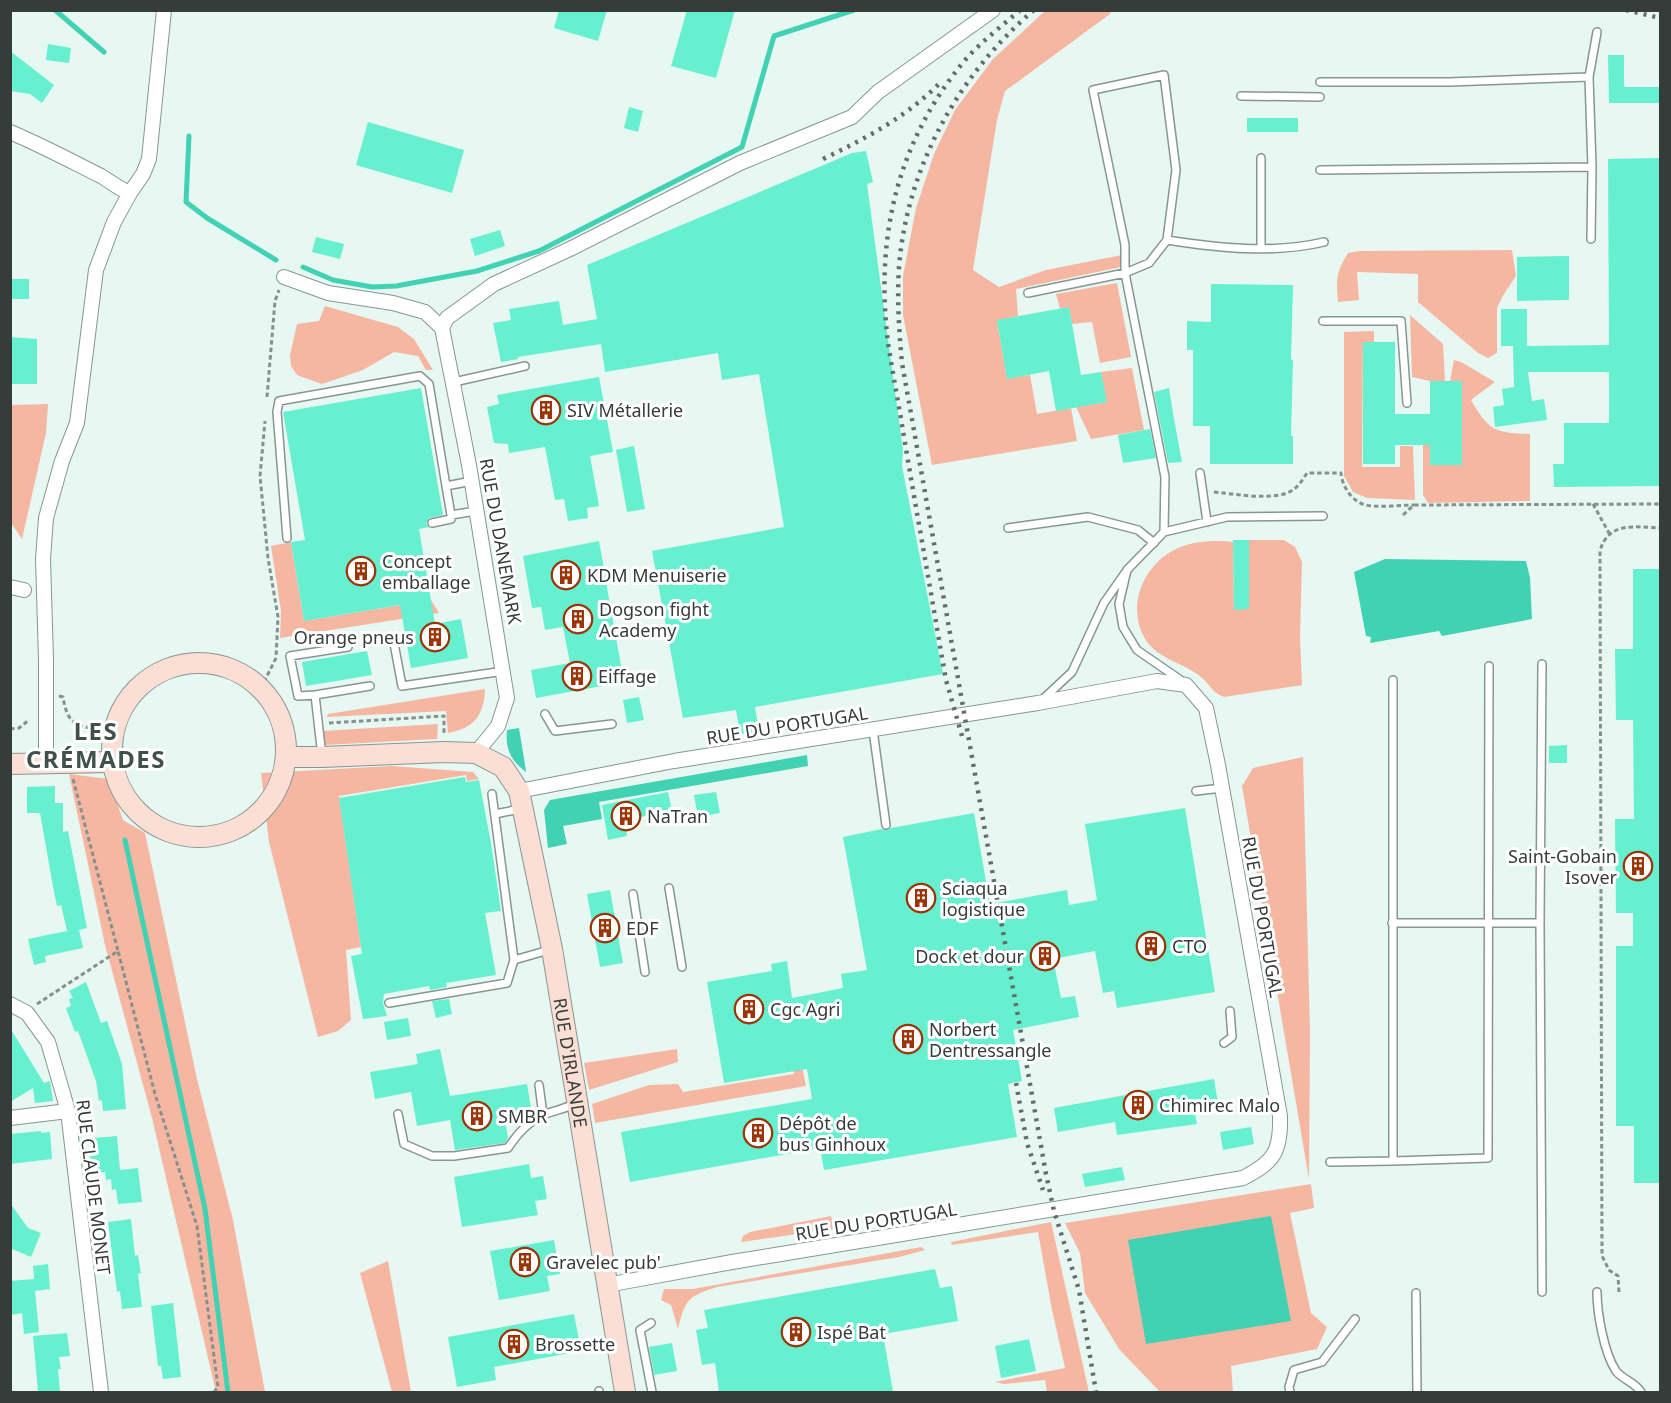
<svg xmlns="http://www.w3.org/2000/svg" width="1671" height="1403" viewBox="0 0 1671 1403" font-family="'Noto Sans',sans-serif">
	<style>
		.green { fill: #f6b7a2 }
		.water { fill: #41d1b3 }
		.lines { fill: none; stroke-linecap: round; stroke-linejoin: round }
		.stream { stroke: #41d1b3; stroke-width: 5 }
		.building { fill: #66f0d0 }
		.lane-casing { stroke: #879691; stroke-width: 10 }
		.street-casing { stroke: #879691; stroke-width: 16 }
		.secondary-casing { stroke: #879691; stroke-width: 22 }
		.path { stroke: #86918e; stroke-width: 3; stroke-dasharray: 4.5 3; stroke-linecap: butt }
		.lane { stroke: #fff; stroke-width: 7 }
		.street { stroke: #fff; stroke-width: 14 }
		.secondary { stroke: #fbded4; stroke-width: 20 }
		.rail { stroke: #646d6a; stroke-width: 4.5; stroke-dasharray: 3 6; stroke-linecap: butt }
		.labels { text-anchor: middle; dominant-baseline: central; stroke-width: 6; stroke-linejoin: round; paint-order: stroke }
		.poi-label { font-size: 18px; fill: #353c3a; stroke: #fff; text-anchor: start }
		.street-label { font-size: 18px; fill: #353c3a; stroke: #fff }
		.district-label { font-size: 24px; font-weight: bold; letter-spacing: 1.5px; fill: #42504c; stroke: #fff }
	</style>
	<rect width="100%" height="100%" fill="#e7f7f2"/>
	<path class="green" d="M1045,11H1111L1110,14L1005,91L997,120L973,270L999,287L1046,270L1122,255L1121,267L1016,289L1018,316L997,321L1007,378L1030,375L1037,414L1071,408L1077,441L932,465L903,315V276L916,208L934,154L955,110L993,59Z
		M1512,250L1516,276L1502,297L1497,308V353L1488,358L1478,353L1418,302V274L1357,272L1359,300L1338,302C1336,281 1336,272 1348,253L1359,251Z
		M1117,283L1131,357L1100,363L1092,322L1072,324L1069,308L1060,309L1056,294Z
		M325,306L398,327L414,339L433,370H426L418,356L394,352L363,370L322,384L297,375L291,366L290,355L297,324L319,321Z
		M1410,315L1443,344L1445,381H1430L1412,377Z
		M1374,331V342H1363L1362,467H1400V446H1413L1415,500L1367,498L1353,492L1344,476V332Z
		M1454,360L1461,362L1495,382L1471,400C1489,431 1495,433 1530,434V501L1428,503L1423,495V445H1430V465H1462V382L1450,381Z
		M1132,368L1144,430L1091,439L1076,407L1106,402L1101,372Z
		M48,404L46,433L22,539L11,523V405Z
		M1249,540H1284L1295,547L1302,562L1300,637L1302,685L1224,697C1211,692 1210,684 1200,676C1182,662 1156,659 1144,637C1126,603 1145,563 1178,548C1195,541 1215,540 1233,542L1234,609H1249Z
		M291,542L304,621L431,600L439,613L280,638L281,611L271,546Z
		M485,689C484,715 475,728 448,733L446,711L327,717L328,714Z
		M438,724L437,739L324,745L323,731Z
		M1303,757L1310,1033L1309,1179L1242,786L1253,768Z
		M392,766L473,772L479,779L467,781L466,775L339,796L361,947L346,950L351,1020L338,1031L318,1037L269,842L261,773Z
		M69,774L109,779L123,820L145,833L197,1079L233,1220L265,1392H216L152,1118L105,945Z
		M795,1032L806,1086L595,1123L592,1104L649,1085L678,1084L683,1092L794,1074L787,1034Z
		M677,1049L678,1062L589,1090L584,1063Z
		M1311,1184L1314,1208L1290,1213L1311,1313L1327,1327L1317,1349L1231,1366L1233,1392H1160L1119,1349L1085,1293L1080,1253L1065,1223Z
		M831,1216L834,1229L741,1242L743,1236L750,1232Z
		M1051,1222L1089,1392H1047L1045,1380L1004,1384L995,1382L1065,1368L1052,1310L1038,1232L952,1245L951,1242Z
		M921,1247L925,1250L899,1257L717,1287C688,1296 685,1300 678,1329L671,1305L661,1300L664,1289H693Z
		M388,1261L411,1392H392L360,1273Z"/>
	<path class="water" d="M1385,559L1526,561L1530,578L1532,619L1442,636L1439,631L1370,643L1371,637L1366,636L1354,572Z
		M519,728L526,771V772C511,761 505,749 507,730Z
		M807,755L808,766L599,802L602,819L563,826L567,844L548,848L544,810L550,800Z
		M1271,1216L1291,1321L1146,1344L1128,1240Z"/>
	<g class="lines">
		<path class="stream" d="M55,10L104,52
			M189,136L186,202L207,218L276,260
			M303,267L333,280L372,287L396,286L477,271L539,251L742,147L774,36L854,10
			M125,840L205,1209L228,1392"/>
	</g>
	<path class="building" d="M559,10H607L598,41L554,28Z
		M687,10H735L716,78L671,66Z
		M48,44L71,48L69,63L46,60Z
		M10,51L54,85L42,103L30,94L10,91Z
		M1608,55H1624V87H1660V103H1609Z
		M629,107L643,111L638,132L624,128Z
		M1247,118H1298V132H1247Z
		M368,122L464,150L452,193L356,165Z
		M866,151L873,182L867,184L903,450L902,466L943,674L755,707L759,731L740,734L736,710L683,718L652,551L784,527L759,374L722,380L718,353L605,372L601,344L518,357V359L501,362L493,323L511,320L509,309L559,301L563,325L597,319L587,265L852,153Z
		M1660,158V486L1554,487L1553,464H1564V423H1609V372H1528L1532,401L1544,399L1547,420L1495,427L1493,407L1504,405L1502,389L1514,387L1513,346H1501V309H1527V346L1609,345L1608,159Z
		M500,230L505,246L475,256L470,239Z
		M316,237L344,244L340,259L312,252Z
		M1569,256V300L1517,301V257Z
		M10,279H29V299H10Z
		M1211,284L1293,285L1291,360H1293L1291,436H1293V464H1210V426H1193V350H1187V321L1211,322Z
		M1069,307L1081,375L1101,372L1107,402L1056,411L1049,371L1007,379L997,320Z
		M10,337L37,339V384H10Z
		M1363,342H1395V414H1430V381H1462V465H1430V445H1395V464H1363Z
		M599,377L613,452L590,456L599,506L587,508L588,518L568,521L564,499L555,500L545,447L509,453L508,444L494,443L487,407L499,404L497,395Z
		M421,388L443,515L429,518L426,524L429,527L419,529L435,624L461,619L468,658L411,668L400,605L304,621L291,542L305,540L283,412Z
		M1169,388L1174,419L1182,462L1168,463L1154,392Z
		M1150,429L1156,458L1123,463L1118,435Z
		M634,446L645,509L627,512L616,450Z
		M1233,540H1249V609L1234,610Z
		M599,541L604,569L611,567L613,580L606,582L624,682L536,698L531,670L570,663L563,627L545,630L541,607L532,608L523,556Z
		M1633,569H1660V1183H1634V1126H1616V946H1633V913H1616L1615,819H1634L1633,720H1616L1615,649H1633Z
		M367,651L372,675L306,686L302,662Z
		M639,697L644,720L627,723L623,700Z
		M1567,745V763H1549V746Z
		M465,777L466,782L479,780L491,843L501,911L485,913L496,975L446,983L447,987L430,990L429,986L384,994L383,1003L387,1016L363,1019L351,956L362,954L339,798Z
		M55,786V803H63V832L68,831L87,928L79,930L83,948L45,956L46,962L34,965L28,939L67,931L61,905L57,906L54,892L40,813H27V787Z
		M668,792L672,811L624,820L627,836L608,840L602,805Z
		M716,792L720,813L698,817L694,795Z
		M1185,808L1215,992L1117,1008L1114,991L1103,993L1095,951L1053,959L1061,998L1075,996L1079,1017L1013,1030L1022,1081L1008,1084L1017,1137L824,1170L820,1148L630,1182L621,1132L812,1099L807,1069L724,1083L707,982L772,971L771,964L787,961L792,998L843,988L841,974L867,970L843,837L882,829L887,830L891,828L974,813L990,904L1067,890L1069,905L1097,900L1085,824Z
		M610,890L623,963L600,967L587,894Z
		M86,982L101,1023L107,1021L122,1064L126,1109L103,1111L102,1100L99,1101L96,1081L78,1031L75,1032L66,1008L71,1006L69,999L73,998L69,991Z
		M449,999L452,1014L436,1018L432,1001Z
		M408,1018L411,1036L387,1040L384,1022Z
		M10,1028L44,1083L50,1081L53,1101L35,1103L33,1088L10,1102Z
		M440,1049L450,1096L527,1084L531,1108L504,1113L508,1138L505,1143L455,1150L450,1120L417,1126L411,1092L375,1099L370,1072L418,1064L416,1054Z
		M1214,1079L1218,1103L1194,1108L1197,1124L1117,1135L1115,1122L1058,1132L1054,1108Z
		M1251,1127L1254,1144L1223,1150L1220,1132Z
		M41,1131V1133L50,1132L52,1159L10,1164V1134Z
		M117,1136L120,1170L138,1168L142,1202L118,1204L116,1189L112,1190L111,1179L106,1180L105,1172L92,1173L90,1156H95L94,1138Z
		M529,1164L531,1178L543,1176L547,1199L535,1201L538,1215L462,1227L454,1177Z
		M1122,1167L1125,1180L1085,1187L1082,1174Z
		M10,1203L28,1228L41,1233L31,1257L10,1248Z
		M131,1219L135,1256L138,1255L141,1273L138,1274L142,1307L122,1309L120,1291L117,1292L108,1222Z
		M554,1240L560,1274L547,1276L550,1291L499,1300L490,1251Z
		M48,1264L50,1289L35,1291L39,1332L24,1334L22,1313L10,1315V1281L34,1279L35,1288L33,1266Z
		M935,1269L940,1288L952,1286L958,1321L883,1334L893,1392H719L715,1363L702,1365L696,1330L708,1328L704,1310Z
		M173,1303L181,1377L163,1379L161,1366H158L151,1306Z
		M574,1314L581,1351L494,1367L496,1380L457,1387L448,1337Z
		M67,1333L70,1356L59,1357L61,1369H58L60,1392H38L33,1336Z
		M1029,1339L1036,1371L1001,1378L995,1346Z
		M672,1343L677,1371L654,1375L649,1347Z"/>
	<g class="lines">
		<g class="lane-casing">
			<path id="lane" d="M1320,82H1449L1589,77
				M1241,96L1320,97
				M1261,158V248
				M1320,170L1592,167L1589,77L1597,32
				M1591,239L1592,167
				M1167,240C1218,248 1273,254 1324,242
				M1028,293L1125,273V245L1093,90L1164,75L1176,170L1167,240L1149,263L1125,273L1165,477L1164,532
				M1323,321H1401L1407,403
				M454,382L525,366
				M1200,473L1207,522
				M446,486L451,515L476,511
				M432,523L451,519V515
				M1008,528L1088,517L1138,530L1154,543
				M287,538L277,412L279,401L420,376L429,384L446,486L472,481
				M393,638L402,686L504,671
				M1182,681L1137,650L1123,627L1119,604L1127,570L1164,532L1227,517L1323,516
				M315,695L298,696L290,656L348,647
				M1042,700L1072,672L1104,603L1125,573
				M545,714L555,731L612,724
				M873,730L886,825
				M322,756L315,695L370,686
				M1196,791L1222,788
				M492,794L514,960L549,950
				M495,814L520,809
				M669,888L682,967
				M633,894L645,972
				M1392,923H1540L1542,1292
				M1540,923L1542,664
				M389,1003L507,983L514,960
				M1224,1043L1232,1037L1230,1011
				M539,1085L543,1115
				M398,1114L404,1144L432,1156H454L508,1148C517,1134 528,1122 543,1115C554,1110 564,1110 575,1103
				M1393,1161L1488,1158L1489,666
				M1330,1162L1393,1161V680
				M1597,1292C1597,1313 1604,1353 1616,1371C1623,1380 1635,1382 1641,1392
				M1416,1293L1417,1392
				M651,1323L640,1330L652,1392
				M599,1391V1392
				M1290,1392L1289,1387L1294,1370L1322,1362L1355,1319"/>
		</g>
		<g class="street-casing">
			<path id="street" d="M10,132C41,145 71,161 101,176C111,182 119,189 130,193
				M284,277L328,293L393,303L425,312L442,328
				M442,328L447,318L494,284L570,249L740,163L852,117L878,92L993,10
				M442,328L469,465L507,698L498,726L476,753
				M10,587L24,590
				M46,764V660L43,559L46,518L62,461L77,423L96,270L114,222L130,193L143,174L149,159L164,10
				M519,791L674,761L1038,703L1157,681L1186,685L1206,708L1218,765L1280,1116C1281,1152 1274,1162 1243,1178L732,1262L607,1285
				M10,1004L27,1013L48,1042L68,1111L101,1392
				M10,1118L68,1111"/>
		</g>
		<g class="secondary-casing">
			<g id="secondary">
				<circle cx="199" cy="750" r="87"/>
				<path id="s1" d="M287,757H322L444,752L476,753L503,767L519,791L552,949L625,1392"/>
				<path d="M10,764L112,762"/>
			</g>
		</g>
		<path class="path" d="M267,397L275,301L279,290
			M1214,492C1234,494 1268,500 1287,493C1296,490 1302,481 1307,473H1341C1342,486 1352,502 1366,505C1378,508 1401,505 1414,505
			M1593,504L1609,533
			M1403,515L1414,505L1660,504
			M264,682L276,658L278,617L268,558L260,476L265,421
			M59,696L63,697C67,720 72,725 95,729
			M329,723L444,716V735
			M10,729L19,728L29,720
			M73,779L118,951
			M37,1004L118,951L155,1094L197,1226L218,1387L214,1392
			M1619,1292L1618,1276L1609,1270L1602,1256L1600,551C1608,521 1636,527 1660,528"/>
		<use href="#lane" class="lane"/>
		<use href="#street" class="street"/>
		<use href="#secondary" class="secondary"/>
		<path class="rail" d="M1034,10C958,75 907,167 899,267C897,299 899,331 902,363L1046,1174L1054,1211L1079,1290L1096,1392
			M1626,10L1660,18
			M823,159C868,137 905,118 941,82
			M962,736L946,680L941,652C929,580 916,509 904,437C899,406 893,375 888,343C875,237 897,141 966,59C982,41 1002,26 1020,10
			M1016,1083L1027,1143L1043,1190"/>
	</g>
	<defs>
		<g id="building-ring" transform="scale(1.5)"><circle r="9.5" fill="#fff" stroke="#9a3508" stroke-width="1.5"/><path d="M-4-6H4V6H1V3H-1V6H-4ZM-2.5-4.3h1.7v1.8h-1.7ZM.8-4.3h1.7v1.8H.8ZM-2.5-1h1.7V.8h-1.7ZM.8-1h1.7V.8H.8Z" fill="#9a3508"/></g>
	</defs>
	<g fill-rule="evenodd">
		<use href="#building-ring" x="546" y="410"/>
		<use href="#building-ring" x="361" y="571"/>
		<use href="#building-ring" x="566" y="575"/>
		<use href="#building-ring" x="578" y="619"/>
		<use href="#building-ring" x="435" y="637"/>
		<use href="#building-ring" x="577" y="676"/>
		<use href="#building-ring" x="626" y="816"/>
		<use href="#building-ring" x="1638" y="866"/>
		<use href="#building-ring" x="921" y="898"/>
		<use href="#building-ring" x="605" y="928"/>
		<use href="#building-ring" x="1151" y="946"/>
		<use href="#building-ring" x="1045" y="956"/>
		<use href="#building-ring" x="749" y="1009"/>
		<use href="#building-ring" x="908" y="1039"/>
		<use href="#building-ring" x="1138" y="1105"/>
		<use href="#building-ring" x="477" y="1116"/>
		<use href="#building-ring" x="758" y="1133"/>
		<use href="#building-ring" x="525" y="1262"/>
		<use href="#building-ring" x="796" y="1332"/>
		<use href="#building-ring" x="514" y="1344"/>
	</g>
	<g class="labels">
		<g class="poi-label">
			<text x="567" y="410">SIV Métallerie</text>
			<text x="382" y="561">Concept<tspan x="382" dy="21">emballage</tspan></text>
			<text x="587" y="575">KDM Menuiserie</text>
			<text x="599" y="609">Dogson fight<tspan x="599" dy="21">Academy</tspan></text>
			<text x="414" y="637" text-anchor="end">Orange pneus</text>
			<text x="598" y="676">Eiffage</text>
			<text x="647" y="816">NaTran</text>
			<text x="1617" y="856" text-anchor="end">Saint-Gobain<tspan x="1617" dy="21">Isover</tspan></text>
			<text x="942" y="888">Sciaqua<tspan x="942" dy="21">logistique</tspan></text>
			<text x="626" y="928">EDF</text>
			<text x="1172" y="946">CTO</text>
			<text x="1024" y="956" text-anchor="end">Dock et dour</text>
			<text x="770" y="1009">Cgc Agri</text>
			<text x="929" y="1029">Norbert<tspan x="929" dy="21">Dentressangle</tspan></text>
			<text x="1159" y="1105">Chimirec Malo</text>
			<text x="498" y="1116">SMBR</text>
			<text x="779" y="1123">Dépôt de<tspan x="779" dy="21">bus Ginhoux</tspan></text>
			<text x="546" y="1262">Gravelec pub'</text>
			<text x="817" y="1332">Ispé Bat</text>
			<text x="535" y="1344">Brossette</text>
		</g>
		<g class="street-label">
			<text transform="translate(501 541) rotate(80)">RUE DU DANEMARK</text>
			<text transform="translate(787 725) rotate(-9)">RUE DU PORTUGAL</text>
			<text transform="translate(1263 917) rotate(80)">RUE DU PORTUGAL</text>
			<text stroke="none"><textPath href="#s1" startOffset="525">RUE D'IRLANDE</textPath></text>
			<text transform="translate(94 1187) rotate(83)">RUE CLAUDE MONET</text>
			<text transform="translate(876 1221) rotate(-9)">RUE DU PORTUGAL</text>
		</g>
		<g class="district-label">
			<text x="96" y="730">LES<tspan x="96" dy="28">CRÉMADES</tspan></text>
		</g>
	</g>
	<rect width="1671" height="1403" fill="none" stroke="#353c3a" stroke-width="24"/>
</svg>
